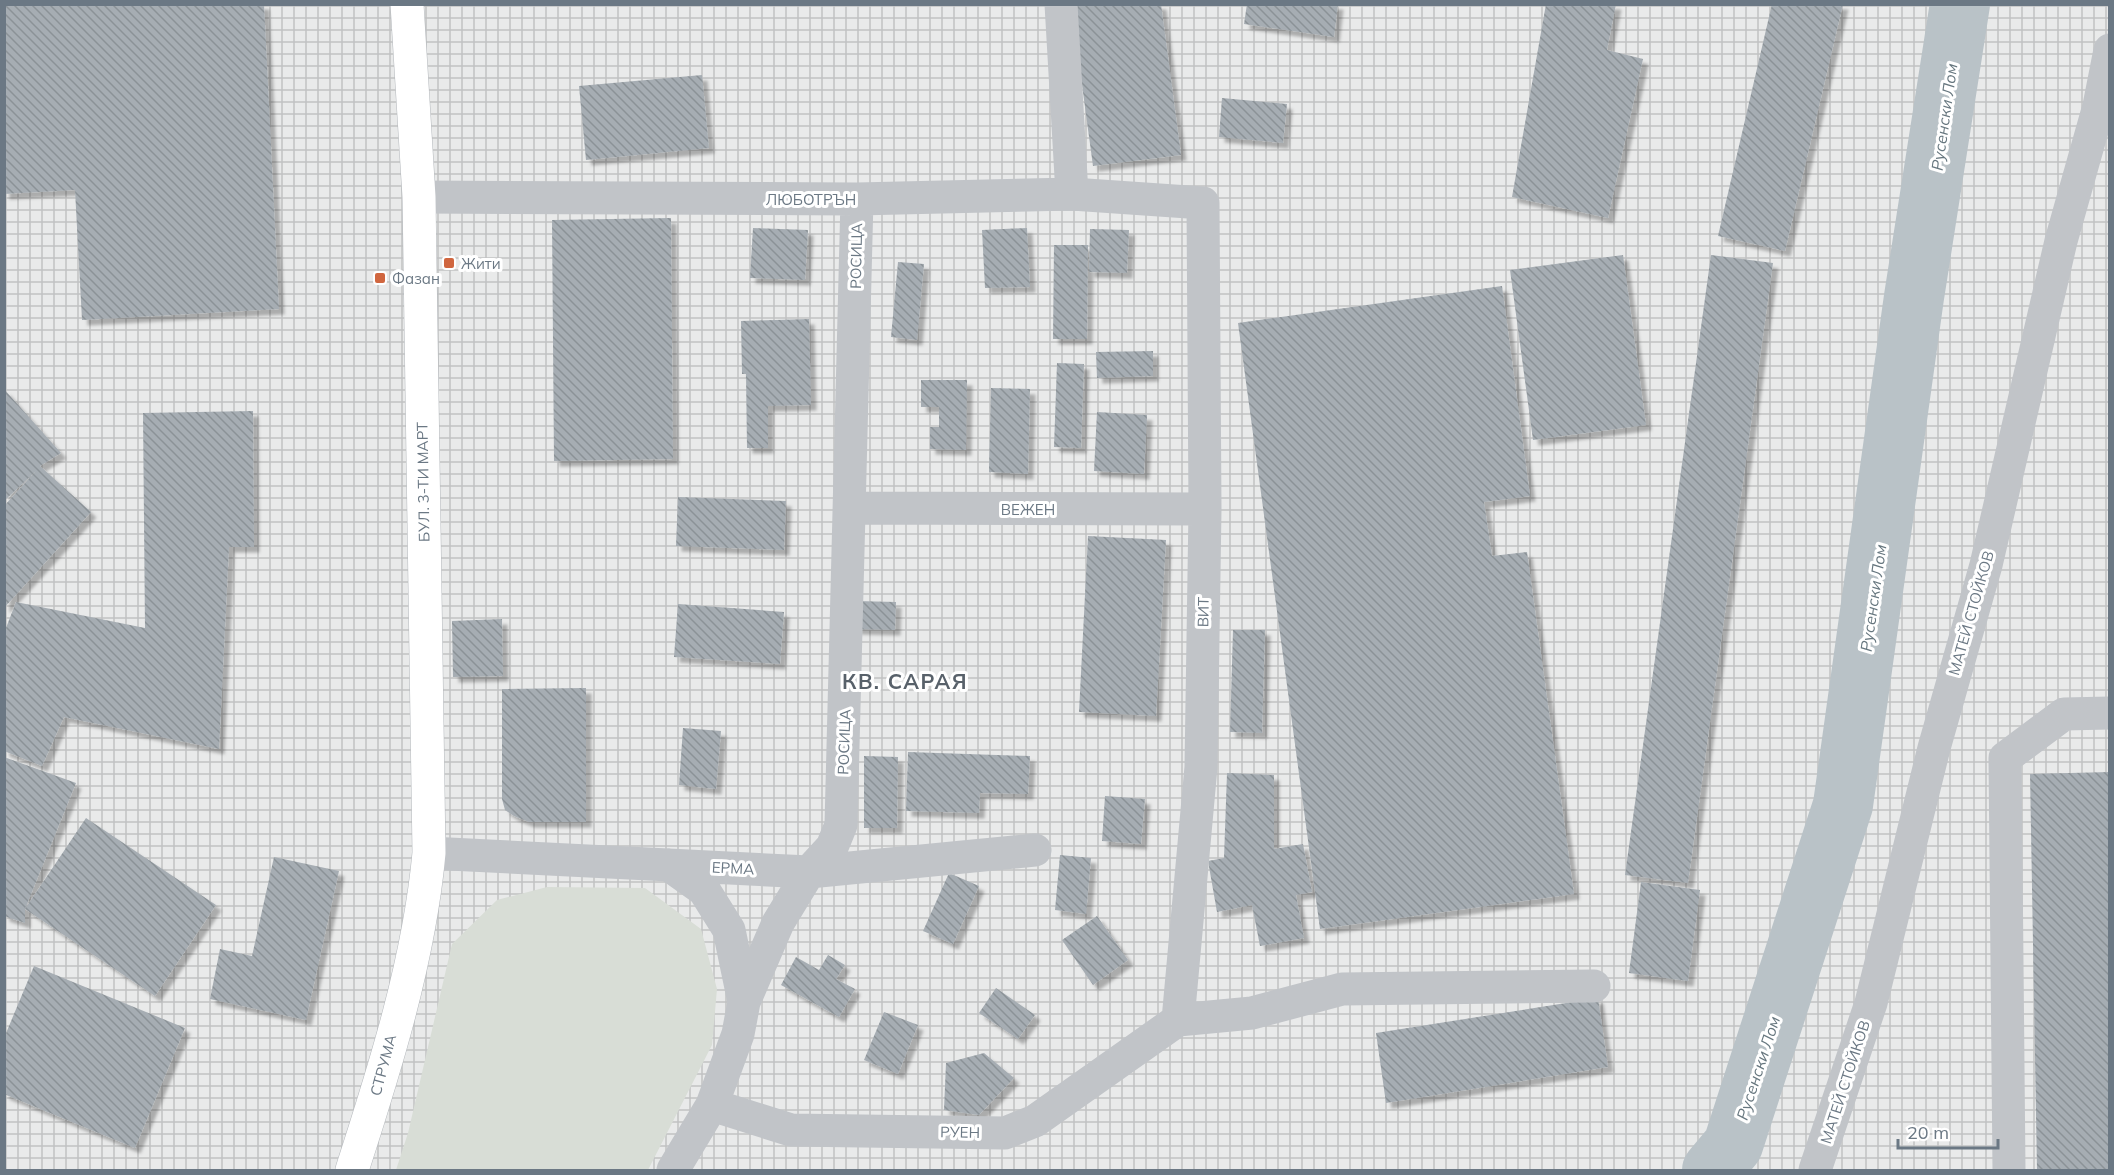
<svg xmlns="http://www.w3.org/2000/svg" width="2114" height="1175" viewBox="0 0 2114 1175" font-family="Mulish,sans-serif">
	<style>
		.industrial { fill: url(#industrial-grid) }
		.park { fill: #d8ddd6 }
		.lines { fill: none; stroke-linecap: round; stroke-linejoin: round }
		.river { stroke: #b9c2c7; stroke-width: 60 }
		.building { fill: url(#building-back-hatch); filter: url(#shadow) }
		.major-casing { stroke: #b4b8bc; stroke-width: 34 }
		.minor { stroke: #c1c4c8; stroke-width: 33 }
		.major { stroke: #fff; stroke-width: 33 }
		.poi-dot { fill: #d0663f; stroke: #fff; stroke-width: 2 }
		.labels { text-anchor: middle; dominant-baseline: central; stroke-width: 6; stroke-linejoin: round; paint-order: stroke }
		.street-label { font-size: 15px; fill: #6b7884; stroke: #fff }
		.poi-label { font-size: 15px; fill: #6b7884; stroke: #fff; text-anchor: start }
		.water-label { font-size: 16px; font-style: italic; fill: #67777f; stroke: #fff }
		.district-label { font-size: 21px; font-weight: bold; letter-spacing: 1.5px; fill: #58616a; stroke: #fff }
	</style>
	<defs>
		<pattern id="industrial-grid" width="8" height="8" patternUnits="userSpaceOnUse" patternTransform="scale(1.5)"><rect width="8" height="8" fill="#e9eaea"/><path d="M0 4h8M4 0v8" fill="none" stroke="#c1c2c3"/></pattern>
		<pattern id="building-back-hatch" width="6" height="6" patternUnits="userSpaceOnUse" patternTransform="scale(1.5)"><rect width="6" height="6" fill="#a6adb3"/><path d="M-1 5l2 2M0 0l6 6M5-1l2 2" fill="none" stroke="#8b9297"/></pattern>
		<filter id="shadow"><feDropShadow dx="5.5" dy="5.5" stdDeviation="1.5" flood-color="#0004"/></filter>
	</defs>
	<rect width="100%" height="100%" fill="#f8f9f7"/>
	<path class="industrial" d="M5,5H2109V1170H5Z"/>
	<path class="park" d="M547,887L645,888L701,929L717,989L712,1045L648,1170H396L408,1133L452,944L497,900Z"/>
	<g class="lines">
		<path class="river" d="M1712,1170L1733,1145L1843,805L1914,297L1960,4"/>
	</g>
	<path class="building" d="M4,4H264L279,309L82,320L75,190L4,194Z
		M1071,4H1161L1181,155L1093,166Z
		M1247,4H1338L1334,37L1244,24Z
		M1546,4H1616L1607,50L1643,59L1608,218L1512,197Z
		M1772,4H1843L1785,251L1718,236Z
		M702,75L709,148L586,160L579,86Z
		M1222,98L1287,104L1283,143L1219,137Z
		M671,218L673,459L554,461L552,220Z
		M753,228L808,230L805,280L750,278Z
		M1027,228L1030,287L985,288L982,230Z
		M1090,229L1129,230L1127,273L1089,272Z
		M1054,245H1088L1087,339H1053Z
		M1623,255L1646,425L1533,440L1510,270Z
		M1711,255L1773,263L1688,883L1625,875Z
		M898,262L924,264L917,340L891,337Z
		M1502,286L1530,496L1484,502L1492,556L1527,552L1574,894L1320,929L1238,323Z
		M809,319L811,405L768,406V448H747L746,374H742L741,321Z
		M1153,351V376L1097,378L1096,352Z
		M1057,363L1084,364L1081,448L1054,447Z
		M921,380H967L966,450L930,449V427H939V407H921Z
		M991,388L1030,389L1028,474L989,472Z
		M4,389L61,453L40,466L91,512L4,608V506L36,471L4,501Z
		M253,411L254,547H229L219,749L64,717L42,766L4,751V633L16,602L145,628L143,413Z
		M1097,412L1147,415L1144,474L1094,471Z
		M678,497L786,501L784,550L676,546Z
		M1088,536L1166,540L1156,716L1079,712Z
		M856,601L896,602L895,630L855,629Z
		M678,604L784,612L780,664L674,657Z
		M502,619L503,676L453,677L452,621Z
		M1233,630H1265L1262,733L1230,732Z
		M586,688V822H529L514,816L505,810L502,799V689Z
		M683,728L721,731L716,789L679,785Z
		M908,752L1030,756L1028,794L980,793L979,813L906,811Z
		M864,756L898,757L897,828H864Z
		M4,757L76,783L25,909L86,818L216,905L155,996L25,909V923L4,916Z
		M2110,772V1170H2037L2030,774Z
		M1227,773L1274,775V849L1303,844L1312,892L1296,895L1304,938L1260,946L1252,905L1217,912L1208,861L1224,858Z
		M1105,796L1145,799L1141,844L1102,841Z
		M1060,855L1091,858L1086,914L1055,910Z
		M274,857L339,871L306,1020L210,999L220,949L252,956Z
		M949,873L979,886L953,944L923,931Z
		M1641,882L1700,890L1688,981L1629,973Z
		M1097,916L1128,960L1093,985L1062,940Z
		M828,955L845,965L836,979L855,989L839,1017L781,985L796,957L819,970Z
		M34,966L185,1028L135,1148L4,1094V1038Z
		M996,988L1035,1015L1018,1039L979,1013Z
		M1598,998L1608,1067L1386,1103L1376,1033Z
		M884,1012L918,1025L898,1074L864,1060Z
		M984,1053L1014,1078L979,1115L944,1110L946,1063Z"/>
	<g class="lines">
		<g class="major-casing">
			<path id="major" d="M352,1170C385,1068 419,961 429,853L419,197L407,4"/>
		</g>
		<path class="minor" d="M1061,4L1072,194
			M419,197L857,199L1072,194L1203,203L1205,509L1201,767L1178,1020
			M851,508L1205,509
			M429,853L809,872L1035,850
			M669,865L704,890L729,930L744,1002
			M712,1105L791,1130L1005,1133L1035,1121L1178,1020L1252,1013L1342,989L1594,986
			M673,1170L712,1105L738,1034L744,1002L778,923L809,872L832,847L841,825L857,199
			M1815,1170L1871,1003L1934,748L1986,565L2061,241L2099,106L2110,50
			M2009,1170L2005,758L2064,714L2110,713"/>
		<use href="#major" class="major"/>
	</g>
	<g class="poi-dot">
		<rect x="443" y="257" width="12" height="12" rx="3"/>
		<rect x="374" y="272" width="12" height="12" rx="3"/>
	</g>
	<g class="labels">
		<g class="street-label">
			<text x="811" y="199">ЛЮБОТРЪН</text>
			<text transform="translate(856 256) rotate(-89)">РОСИЦА</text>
			<text transform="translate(423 482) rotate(-91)">БУЛ. 3-ТИ МАРТ</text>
			<text x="1028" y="509">ВЕЖЕН</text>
			<text transform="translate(1203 612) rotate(-89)">ВИТ</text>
			<text transform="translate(1971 613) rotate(-74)">МАТЕЙ СТОЙКОВ</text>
			<text transform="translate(844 742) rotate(-88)">РОСИЦА</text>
			<text transform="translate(733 868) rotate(3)">ЕРМА</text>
			<text transform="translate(383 1065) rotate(-75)">СТРУМА</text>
			<text transform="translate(1845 1082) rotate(-72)">МАТЕЙ СТОЙКОВ</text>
			<text transform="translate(960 1132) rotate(1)">РУЕН</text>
		</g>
		<g class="poi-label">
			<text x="461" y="263">Жити</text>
			<text x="392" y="278">Фазан</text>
		</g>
		<g class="water-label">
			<text transform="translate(1944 117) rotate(-82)">Русенски Лом</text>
			<text transform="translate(1873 598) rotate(-82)">Русенски Лом</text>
			<text transform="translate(1758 1068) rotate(-72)">Русенски Лом</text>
		</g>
		<g class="district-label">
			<text x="905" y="681">КВ. САРАЯ</text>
		</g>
	</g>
	<rect width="2114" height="1175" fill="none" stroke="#6b7884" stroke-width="12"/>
	<path d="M1898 1139v9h100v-9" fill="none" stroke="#6b7884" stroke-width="3"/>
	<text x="1907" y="1139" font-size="18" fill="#6b7884" stroke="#ffffff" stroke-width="4.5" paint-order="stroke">20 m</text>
</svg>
